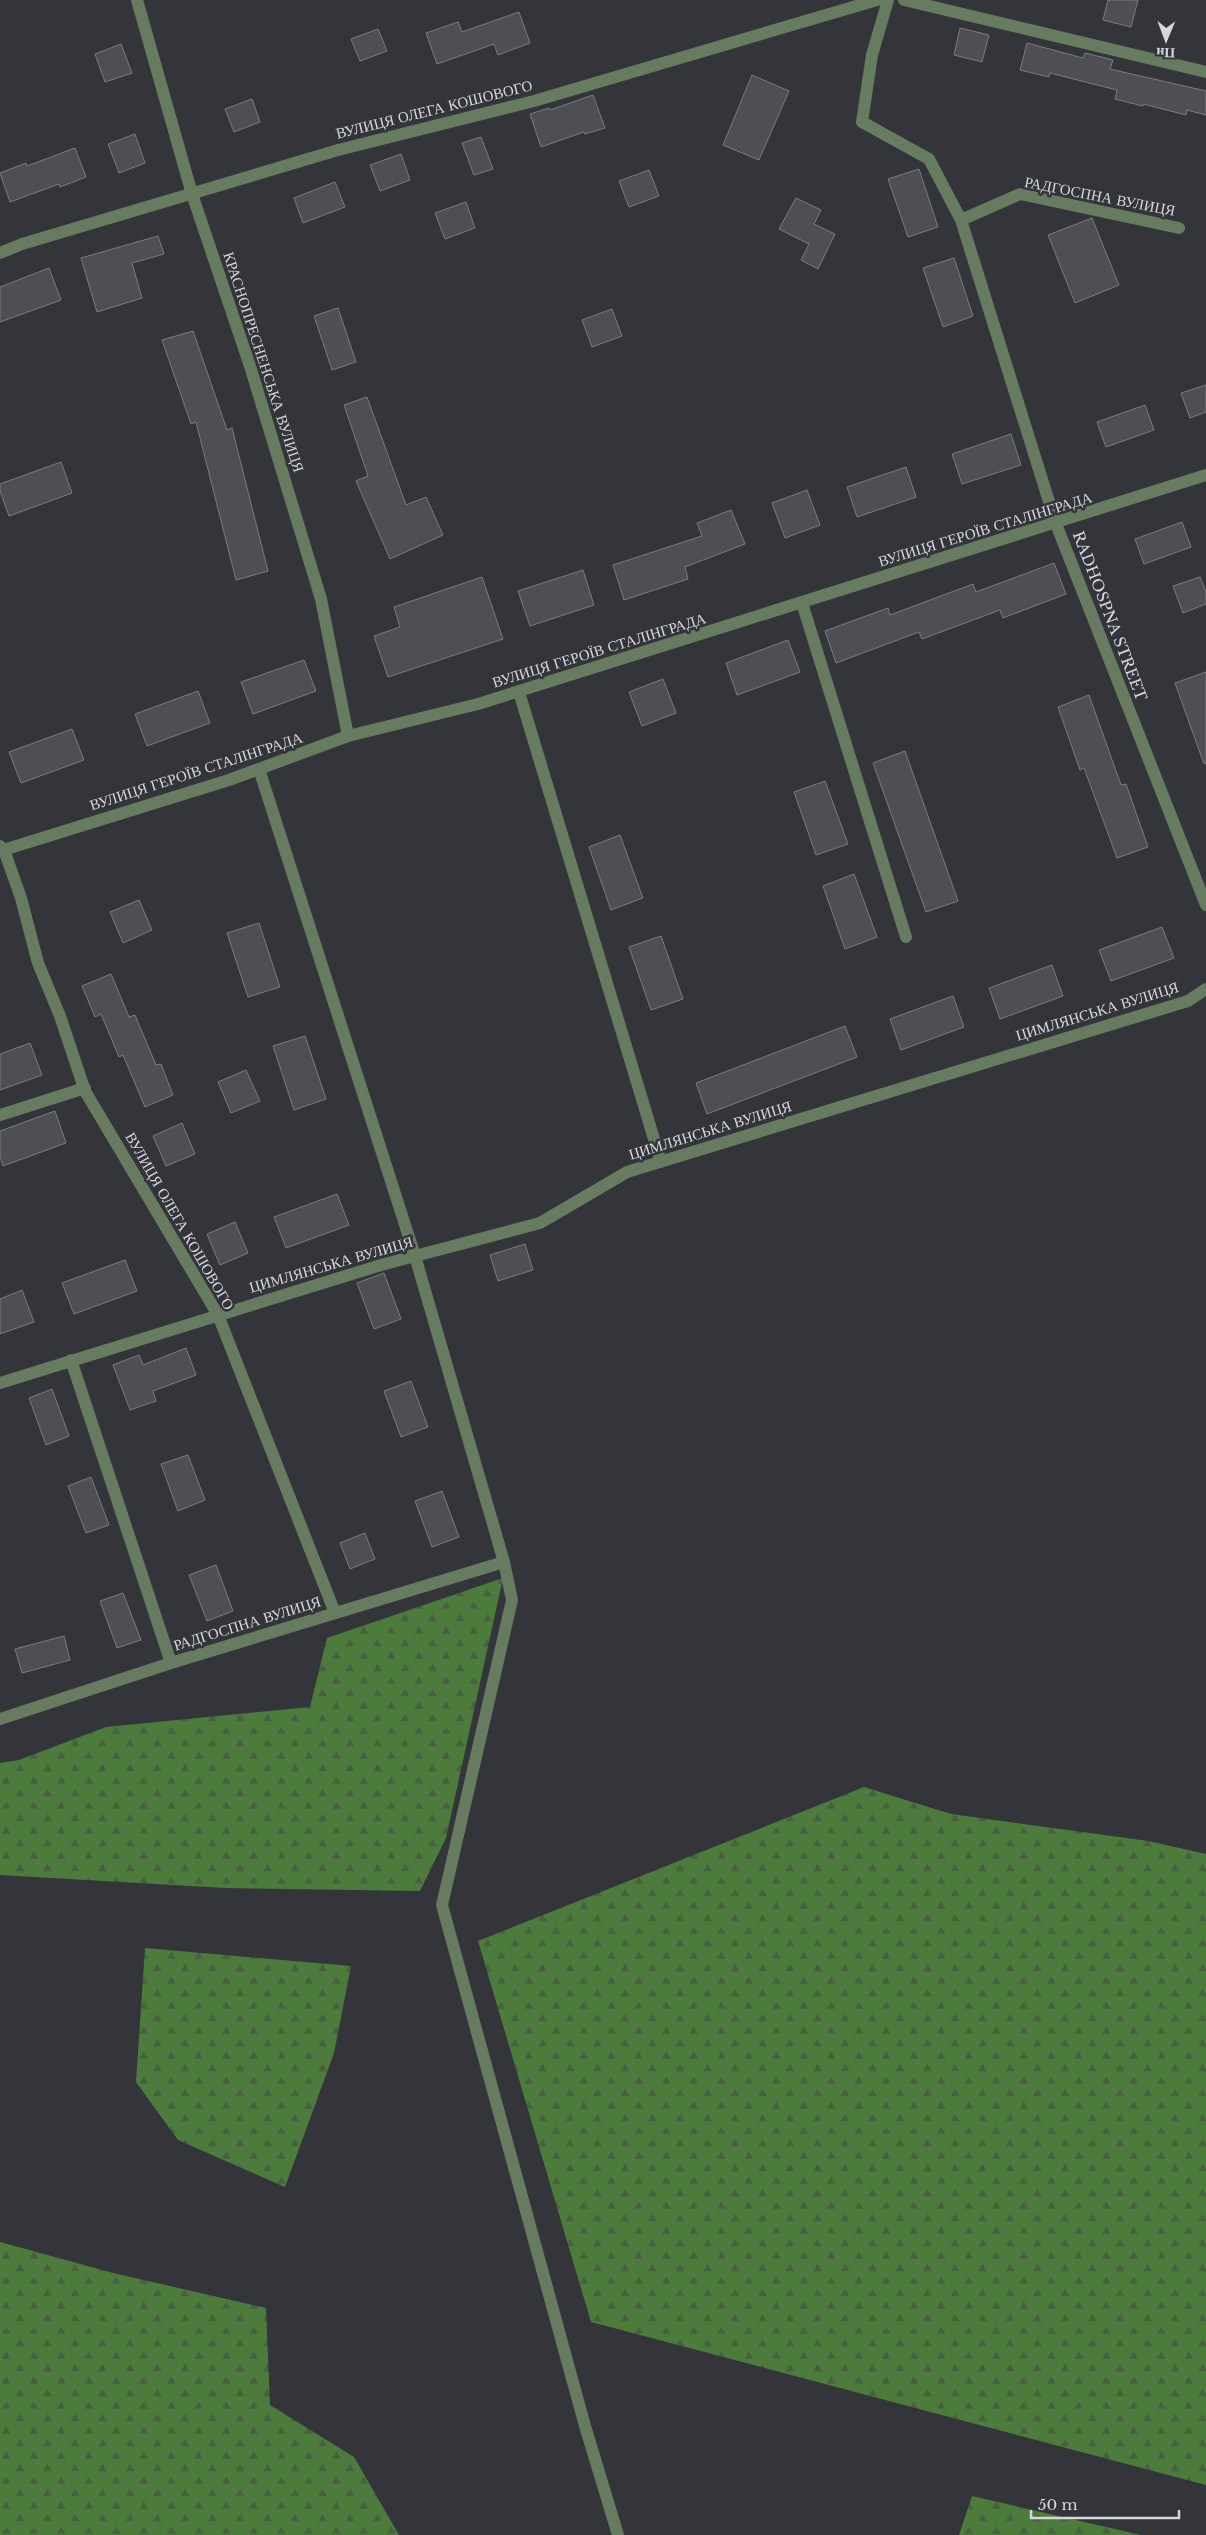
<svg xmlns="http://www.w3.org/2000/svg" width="1206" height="2535" viewBox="0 0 1206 2535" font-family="'Libre Baskerville',serif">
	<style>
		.forest { fill: url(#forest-firs) }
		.building { fill: #4d4f55; stroke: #7a7c83 }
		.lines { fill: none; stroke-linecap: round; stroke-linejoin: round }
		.minor { stroke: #667b60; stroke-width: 12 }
		.labels { text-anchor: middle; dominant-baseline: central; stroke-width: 5; stroke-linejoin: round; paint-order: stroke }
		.street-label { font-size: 15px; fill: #d6d7db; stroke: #33353b }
	</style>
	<defs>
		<pattern id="forest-firs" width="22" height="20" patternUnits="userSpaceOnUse" patternTransform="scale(1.25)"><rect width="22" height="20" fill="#4c7b3c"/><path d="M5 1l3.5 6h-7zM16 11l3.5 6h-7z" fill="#47603f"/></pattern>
	</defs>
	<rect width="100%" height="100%" fill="#33353b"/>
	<path class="forest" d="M503,1578L446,1838L420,1891L225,1888L0,1875V1763L19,1760L106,1727L310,1707L327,1638Z
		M864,1787L951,1814L1148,1841L1206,1854V2485L591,2322L478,1941Z
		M145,1948L351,1966L334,2053L285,2187L178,2140L136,2082Z
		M0,2242L113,2273L266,2308L270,2405L354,2457L399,2535H0Z
		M972,2496L1141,2535H959Z"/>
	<path class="building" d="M1108,0H1138L1131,27L1103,20Z
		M519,12L530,43L498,55L494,44L437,64L426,33L458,22L462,32Z
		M960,28L989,35L982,62L954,55Z
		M378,29L387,51L360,61L351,39Z
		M1027,43L1083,58L1085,53L1113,60L1110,69L1206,91V115L1187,110L1186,115L1143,104V106L1115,99L1117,90L1050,73L1049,77L1020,70Z
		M121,44L132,73L105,82L95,54Z
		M752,75L789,91L759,160L723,145Z
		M593,95L605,128L585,134L584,132L541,147L530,114L549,108L550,110Z
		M252,99L260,122L234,132L225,109Z
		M135,134L145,163L119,173L108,144Z
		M481,137L493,169L474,175L462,143Z
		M75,148L86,177L60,187L59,184L10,202L0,173L26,163L27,166Z
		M401,154L410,180L380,191L370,165Z
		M919,169L938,227L908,237L888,179Z
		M649,170L659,196L629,207L619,181Z
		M335,182L345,207L303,223L294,198Z
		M796,198L821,210L814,224L835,234L818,269L801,260L809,244L779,229Z
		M466,202L475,228L445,239L435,213Z
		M1092,218L1119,285L1075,303L1048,235Z
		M158,236L164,254L132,263L142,298L97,312L81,258Z
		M954,258L973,316L943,327L923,268Z
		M49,268L61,300L0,322V287Z
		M338,308L356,362L332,370L314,316Z
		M612,309L622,336L592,347L582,320Z
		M193,331L227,430L232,428L268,571L236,580L196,422L191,424L162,340Z
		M1206,385V412L1190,418L1181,393Z
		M367,397L406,505L426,497L443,535L390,559L356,481L368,476L344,405Z
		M1145,405L1154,430L1106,447L1097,422Z
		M1011,434L1021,465L962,484L952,454Z
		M61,462L72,493L9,516L0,491V484Z
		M906,467L916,497L857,517L847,487Z
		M807,490L820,525L785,538L772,503Z
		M731,510L745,544L685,567L688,579L624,600L613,565L702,536L697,523Z
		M1182,522L1191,547L1144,564L1135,539Z
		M1054,563L1066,594L1003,618L1000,610L922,639L919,632L836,663L825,631L888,608L890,615L973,584L976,592Z
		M583,570L594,605L530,626L518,591Z
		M482,577L503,639L388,677L374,636L400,627L394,607Z
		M1200,577L1206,592V604L1183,613L1173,586Z
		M788,640L800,672L737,695L726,663Z
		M304,660L316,691L253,714L241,682Z
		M1206,672V763L1204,764L1175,683Z
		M663,679L676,713L642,726L629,692Z
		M198,691L210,723L147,746L135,714Z
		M1089,695L1121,785L1126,784L1148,847L1117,858L1084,768L1080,770L1058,707Z
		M72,729L84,760L21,783L9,752Z
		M905,751L958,901L926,912L873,763Z
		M825,781L848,844L816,855L794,792Z
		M620,835L643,898L611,910L589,847Z
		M854,874L877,937L845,949L823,886Z
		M139,900L152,930L123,943L110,912Z
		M259,923L280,987L248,997L227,933Z
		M1162,927L1174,958L1111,981L1099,950Z
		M661,936L683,999L651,1010L629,947Z
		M1052,965L1063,996L1000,1019L989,988Z
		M111,974L129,1017L135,1015L156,1065L161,1064L173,1095L145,1107L123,1055L119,1057L101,1014L95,1017L82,986Z
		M953,996L964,1027L901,1050L890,1019Z
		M845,1026L857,1057L707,1114L696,1083Z
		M305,1036L326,1099L294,1110L273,1046Z
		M30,1043L42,1075L0,1090V1054Z
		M246,1070L260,1101L231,1113L218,1082Z
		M55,1111L66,1143L3,1166L0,1156V1131Z
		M182,1123L195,1154L166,1166L153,1136Z
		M337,1194L349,1225L286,1248L274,1217Z
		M235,1222L248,1253L220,1265L207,1234Z
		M525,1244L533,1270L498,1281L490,1255Z
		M125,1260L137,1291L74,1314L62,1283Z
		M384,1273L401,1319L374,1329L357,1283Z
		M22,1290L34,1322L0,1334V1299Z
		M186,1348L196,1375L153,1391L156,1401L130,1410L113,1365L139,1355L143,1365Z
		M411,1381L428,1427L401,1437L384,1391Z
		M52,1389L69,1436L46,1445L29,1398Z
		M188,1455L205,1500L178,1511L161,1464Z
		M91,1477L109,1525L86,1533L68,1486Z
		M442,1491L459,1537L432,1547L415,1501Z
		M365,1533L375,1559L350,1569L340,1543Z
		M216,1565L233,1611L207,1621L189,1575Z
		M123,1593L141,1640L117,1648L100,1601Z
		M64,1636L70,1660L22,1673L15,1649Z"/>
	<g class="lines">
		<path class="minor" d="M137,0L192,194L250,366L321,599L348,736
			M888,0L872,55L862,122L929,159L961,220L1020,194L1179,228
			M904,0L1206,72
			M961,220L1056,524L1206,905
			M0,253L22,244L338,150L534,101L877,0
			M802,603L906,937
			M519,692L661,1162
			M259,769L415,1256L504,1562L512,1600L442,1905L585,2426L618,2535
			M0,846L4,850L21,898L38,963L60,1016L85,1091L218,1315L335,1613
			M0,851L229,780L348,736L478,704L1206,475
			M0,1115L85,1088
			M71,1360L171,1663
			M0,1383L381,1265L540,1223L627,1172L1188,1001L1206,989
			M0,1719L171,1663L504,1562"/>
	</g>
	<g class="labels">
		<g class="street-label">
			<text transform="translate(434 109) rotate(-14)">ВУЛИЦЯ ОЛЕГА КОШОВОГО</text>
			<text transform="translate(1100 196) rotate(11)">РАДГОСПНА ВУЛИЦЯ</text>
			<text transform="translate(264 362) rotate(72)">КРАСНОПРЕСНЕНСЬКА ВУЛИЦЯ</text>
			<text transform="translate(985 529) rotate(-17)">ВУЛИЦЯ ГЕРОЇВ СТАЛІНГРАДА</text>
			<text transform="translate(1110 616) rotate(69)">RADHOSPNA STREET</text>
			<text transform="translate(599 650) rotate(-17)">ВУЛИЦЯ ГЕРОЇВ СТАЛІНГРАДА</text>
			<text transform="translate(196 771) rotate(-18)">ВУЛИЦЯ ГЕРОЇВ СТАЛІНГРАДА</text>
			<text transform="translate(1097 1011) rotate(-17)">ЦИМЛЯНСЬКА ВУЛИЦЯ</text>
			<text transform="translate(710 1130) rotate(-17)">ЦИМЛЯНСЬКА ВУЛИЦЯ</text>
			<text transform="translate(180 1221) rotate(60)">ВУЛИЦЯ ОЛЕГА КОШОВОГО</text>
			<text transform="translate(331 1264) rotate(-16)">ЦИМЛЯНСЬКА ВУЛИЦЯ</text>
			<text transform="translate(247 1623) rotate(-17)">РАДГОСПНА ВУЛИЦЯ</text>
		</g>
	</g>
	<g transform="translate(1166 40) rotate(181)" stroke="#33353b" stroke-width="4" paint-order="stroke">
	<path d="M0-4L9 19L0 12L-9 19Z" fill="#d6d7db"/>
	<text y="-8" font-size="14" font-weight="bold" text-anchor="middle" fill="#d6d7db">Пн</text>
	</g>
	<path d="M1031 2510v8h148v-8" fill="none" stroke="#d6d7db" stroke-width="2.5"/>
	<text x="1038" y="2510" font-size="15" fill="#d6d7db" stroke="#33353b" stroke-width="4" paint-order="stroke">50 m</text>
</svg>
